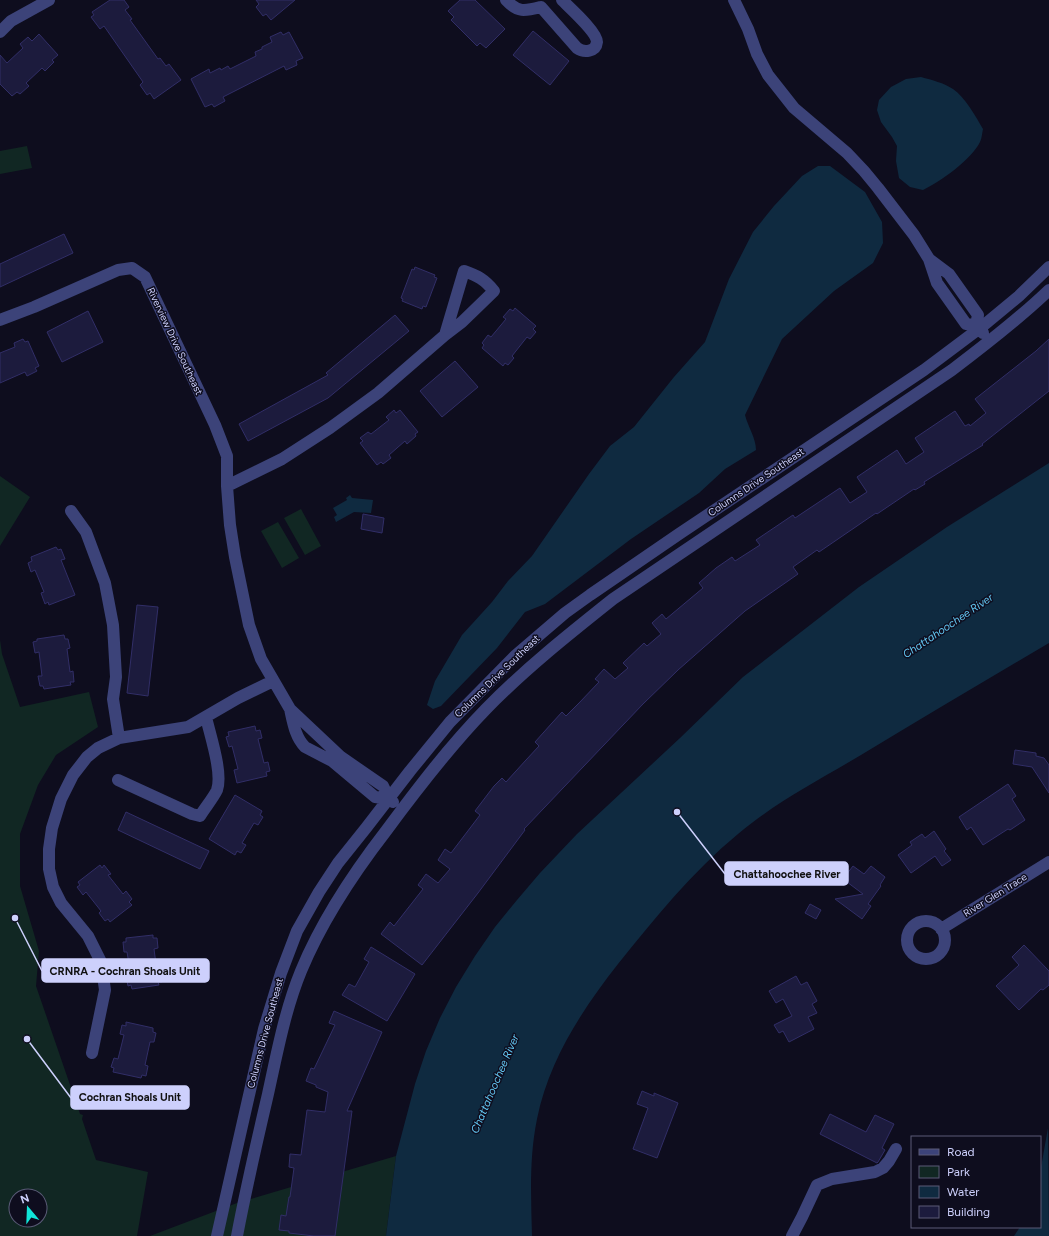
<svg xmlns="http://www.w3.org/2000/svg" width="1049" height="1236" viewBox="0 0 1049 1236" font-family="Figtree,sans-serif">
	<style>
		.green { fill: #112723; fill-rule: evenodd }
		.water { fill: #0f2a40 }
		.building { fill: #1c1b3d; stroke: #312e67 }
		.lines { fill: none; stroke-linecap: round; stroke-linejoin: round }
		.minor { stroke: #3c4379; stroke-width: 12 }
		.labels { text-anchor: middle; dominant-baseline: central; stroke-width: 3; stroke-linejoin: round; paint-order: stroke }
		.street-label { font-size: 10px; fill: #cdd0fc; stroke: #0e0d1e }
		.water-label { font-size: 11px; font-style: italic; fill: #63c8f4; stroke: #0e0d1e }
		.leader { fill: none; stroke: #cdd0fc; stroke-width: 1.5 }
		.callout-dot { fill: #cdd0fc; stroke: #0e0d1e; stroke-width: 1.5 }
		.callout { fill: #cdd0fc; stroke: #cdd0fc; stroke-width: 1.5 }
		.callout-label { font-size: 11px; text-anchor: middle; font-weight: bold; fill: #111 }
	</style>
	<rect width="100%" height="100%" fill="#0e0d1e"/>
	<path class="green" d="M27,146L32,168L0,174V151Z
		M0,476L30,497L0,546Z
		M301,509L321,546L305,555L284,518Z
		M278,522L299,558L282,568L261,531Z
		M0,640L2,654L20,707L89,692L98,727L56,755L38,785L20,834V886L39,951L36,986L80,1114L83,1115L82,1119L96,1160L148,1172L137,1236H0ZM16,1196H40V1220H16Z
		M396,1156L386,1236H150L237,1203Z"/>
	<path class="water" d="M921,77C932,80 944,83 953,89C965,97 976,117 983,129C982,133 982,138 980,142C972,159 940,182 923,190L910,187L899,178L896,161L897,146L892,137L881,122L877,110L879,100L891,87L906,79Z
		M818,166H830L865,192L882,222L883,243L873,263L834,291L782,339L745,415C748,427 756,438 756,450L725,469L699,493L631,539L545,604L525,612L497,648L441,706L433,709L427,705L435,681L462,635L492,602L508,581L532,556L589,474L610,446L634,427L674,377L705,342L729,279L753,232L774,206L802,176Z
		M1049,463V643C986,680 924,717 861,755C819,780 776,802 738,834C692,872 655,918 618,964C582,1010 549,1060 537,1119C529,1158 531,1197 532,1236H386L396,1156L415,1084L426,1051L440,1018L456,987L475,956L495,927L517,900L540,873L577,834L680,738L743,677L859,587L947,527Z
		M350,495L352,498L373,500L371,513L354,512L336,522L334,517L337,515L333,508L347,500L346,498Z
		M1048,1128L1049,1236H1014L1020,1227H1040V1173Z"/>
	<path class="building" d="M110,0H124L129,7L125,10L132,19L130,20L158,59L160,58L166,66L169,64L181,80L154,99L150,93L147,95L140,85L143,82L104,26L100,29L91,17L94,15L92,12Z
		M256,0H295L271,20L266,14L263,16L256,7L259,4Z
		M460,0H475L505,29L486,48L480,43L477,46L451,20L454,17L448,11Z
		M533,31L569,61L550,85L513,55Z
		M281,32L283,35L289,32L303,58L296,61L297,65L286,70L284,66L223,97L225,101L214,107L212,104L205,107L191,79L209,69L210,73L220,68L221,70L228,66L230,69L256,56L255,52L262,49V47L272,42L270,37Z
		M39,34L58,55L52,60L54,62L45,71L42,68L26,83L29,86L20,94L17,92L12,96L0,84V55L7,63L23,48L20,44L28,37L32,41Z
		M64,234L73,253L0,287V264Z
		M415,267L435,275L434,277L437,278L426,307L423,306L422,309L402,301L403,299L401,298L412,269L414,270Z
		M515,308L536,326L533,329L536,332L530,339L527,337L512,356L514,358L508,365L505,363L503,366L482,348L484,345L482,343L488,335L491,337L506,319L503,317L510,309L513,311Z
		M88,311L103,342L62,362L47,332Z
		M395,315L409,331L328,398L248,441L239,424L328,375L326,373Z
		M23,339L25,342L28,341L39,366L35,368L37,371L27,376L25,372L0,383V353L15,347L14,343Z
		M1049,339V391L982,444L983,445L924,482L925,484L915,490L914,489L877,514L876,513L819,552L817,550L793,567L798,574L745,611L678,670L643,704L524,829L525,830L478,893L422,965L381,934L390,922L394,926L423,889L418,885L426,874L438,883L450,869L438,860L445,849L451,853L480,815L475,811L494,786L502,778L506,782L526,760L539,746L535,742L552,723L562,712L566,716L579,703L599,682L595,679L604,669L615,679L628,668L623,663L644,643L647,646L661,634L652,623L662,614L666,619L703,588L699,583L716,568L732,557L735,561L760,545L756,540L793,515L795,518L840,488L850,503L867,492L857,477L897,450L906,464L924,452L915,438L955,411L965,426L969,424L970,426L986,413L975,399L1036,351Z
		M455,361L478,387L442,417L420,391Z
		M394,410L396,413L400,410L418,432L415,434L416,436L407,444L405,441L389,455L391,458L383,464L381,462L377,465L360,443L363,441L360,438L368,432L371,434L389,420L386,417Z
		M363,514L384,518L382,533L361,529Z
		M56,547L58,550L61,549L65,559L61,560L75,595L49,605L48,602L45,604L41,593L44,592L35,570L31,572L28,563L32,561L31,557Z
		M137,605L158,607L148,696L127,693Z
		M64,635L65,639H68L70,648L67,649L70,672L73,671L74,682H70L71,685L44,689L43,686H40L38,676H42L39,652L35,653L33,642L37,641V639Z
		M255,726L256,731L260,730L262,738L258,739L264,763L268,762L270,771L266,772L267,776L237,783L234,770L238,769L232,746L229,747L226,737L229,736L228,732Z
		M1015,750L1036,753V756L1044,758L1049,765V793L1032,767L1013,764Z
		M1008,784L1016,796L1012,799L1025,820L1010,830L1008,829L983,845L971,827L967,830L959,817Z
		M235,795L262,811L260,815L263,817L258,825L254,823L242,843L246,845L241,853L237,851L235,855L209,839Z
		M126,812L209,851L200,869L118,830Z
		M934,831L946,849L944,851L951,860L942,866L935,856L911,873L898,855L912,845L910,842L922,834L925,838Z
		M100,865L102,868L104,865L111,874L108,875L123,894L126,891L132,899L129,902L132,905L110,922L108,919L105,921L99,913L101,911L86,892L83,895L77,887L80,885L78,882Z
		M853,866L864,874L871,866L885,877L880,885L881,886L868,904L871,906L862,919L835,899L863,894L843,879Z
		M810,904L821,910L816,919L805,913Z
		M153,935V938H157L158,948L154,949L157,972H161L162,982H158L159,985L132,989L131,985L128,986L126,976H131L127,952H124L123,942H126V938Z
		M1024,945L1049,971V985L1043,990L1041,989L1019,1010L996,986L1019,965L1012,957Z
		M371,947L415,974L387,1021L342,995L349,984L355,987L369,962L364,959Z
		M796,976L801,985L807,982L817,1001L812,1004L817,1013L808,1017L814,1029L789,1042L783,1031L779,1033L774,1025L792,1016L783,999L776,1003L769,991Z
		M334,1011L382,1032L347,1111H352L335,1236H314L289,1233V1231L279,1230L281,1215L286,1216L289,1197H290L294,1168L289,1167L290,1154L301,1155L307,1110L325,1112L328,1092L316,1087V1085L306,1081L311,1068L314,1069L335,1025L329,1023Z
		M126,1022L153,1028V1032L156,1033L154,1042H150L145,1065L148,1066L146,1076L142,1075L141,1078L113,1072L114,1068L111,1067L114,1058L118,1059L124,1035L120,1034L122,1025L126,1026Z
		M642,1091L654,1096V1093L678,1103L657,1158L633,1149L648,1108L637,1104Z
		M830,1114L866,1132L875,1115L894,1124L882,1148L885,1150L878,1162L877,1163L820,1134Z"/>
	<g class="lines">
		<path class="minor" d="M506,0C518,13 525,11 541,7L577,48C584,53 596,52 597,42C597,32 570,8 562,0
			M734,0L748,29L757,54L768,75L794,108L847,153L864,171L878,188L914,235L929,259L937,283L966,324L976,325L983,333
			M0,32L11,21L49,0
			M929,259L949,274L978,315L976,325
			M0,320L34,307L118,270L132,268L145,277L215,425L227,456V486L230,525L235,557L249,625L261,659L290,709L341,757L383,786L389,799L393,802
			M227,486L282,459L330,428L378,393L445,335L462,322L494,291C484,279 478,276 464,271L445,335
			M71,511L86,532L105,583L113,625L116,677L113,699L119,738
			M290,709C293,722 295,737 305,747L332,761L375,797L389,799
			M118,780L192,814L200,816C204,809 214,797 217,790C223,773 210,735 206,717
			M907 940a19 19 0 1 1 38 0a19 19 0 1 1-38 0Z
			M941,929L1049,862
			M92,1053L105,990L101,962L88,936L61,903L53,887L49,869V849L52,828L61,799L73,775L87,757L98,748L119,738L188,727L238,698L273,681
			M217,1236L264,1029L281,973L297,931L319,892L338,863L366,828L410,771L450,722L516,655L565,613L590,595L679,534L924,370L984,325L1019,296L1049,267
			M237,1236C246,1188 257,1141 268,1094C277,1053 285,1010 301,971C322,920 352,875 386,831C417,789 449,747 486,709C525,669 569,634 613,599L952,370C985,345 1019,319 1049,290
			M792,1236L802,1217L817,1185L832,1179L875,1172L883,1168L889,1161L896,1149"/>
	</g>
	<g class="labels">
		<g class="street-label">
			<text transform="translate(175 341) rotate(65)">Riverview Drive Southeast</text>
			<text transform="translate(756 482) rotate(-34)">Columns Drive Southeast</text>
			<text transform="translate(497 676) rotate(-44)">Columns Drive Southeast</text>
			<text transform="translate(995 895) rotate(-32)">River Glen Trace</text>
			<text transform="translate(265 1033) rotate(-75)">Columns Drive Southeast</text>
		</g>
		<g class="water-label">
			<text transform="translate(948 626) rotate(-34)">Chattahoochee River</text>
			<text transform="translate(495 1084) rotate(-67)">Chattahoochee River</text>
		</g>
	</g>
	<path class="leader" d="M677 812L725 874M15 918L42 971M27 1039L71 1098"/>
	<g class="callout-dot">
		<circle cx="677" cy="812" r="4"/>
		<circle cx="15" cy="918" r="4"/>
		<circle cx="27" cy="1039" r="4"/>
	</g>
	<g class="callout">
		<rect x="725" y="862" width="123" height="23" rx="4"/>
		<rect x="42" y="959" width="167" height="23" rx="4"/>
		<rect x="71" y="1086" width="118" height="23" rx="4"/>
	</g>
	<g class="callout-label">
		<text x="787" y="878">Chattahoochee River</text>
		<text x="125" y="975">CRNRA - Cochran Shoals Unit</text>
		<text x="130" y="1101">Cochran Shoals Unit</text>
	</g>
	<rect x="911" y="1136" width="130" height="92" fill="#0e0d1e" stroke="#5a5b77"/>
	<rect x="919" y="1149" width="20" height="6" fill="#3c4379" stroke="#5a5b77"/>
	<text x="947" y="1156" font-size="12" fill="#cdd0fc">Road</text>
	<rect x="919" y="1166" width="20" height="12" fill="#112723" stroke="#5a5b77"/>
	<text x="947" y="1176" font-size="12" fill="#cdd0fc">Park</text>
	<rect x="919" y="1186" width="20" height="12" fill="#0f2a40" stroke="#5a5b77"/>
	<text x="947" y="1196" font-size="12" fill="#cdd0fc">Water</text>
	<rect x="919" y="1206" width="20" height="12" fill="#1c1b3d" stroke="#5a5b77"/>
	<text x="947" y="1216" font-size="12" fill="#cdd0fc">Building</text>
	<g transform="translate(28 1208) rotate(341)"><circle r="19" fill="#0e0d1e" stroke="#5a5b77"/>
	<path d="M0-3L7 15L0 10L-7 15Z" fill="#10e5d8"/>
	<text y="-6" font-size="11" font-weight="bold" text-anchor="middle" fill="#cdd0fc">N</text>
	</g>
</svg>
